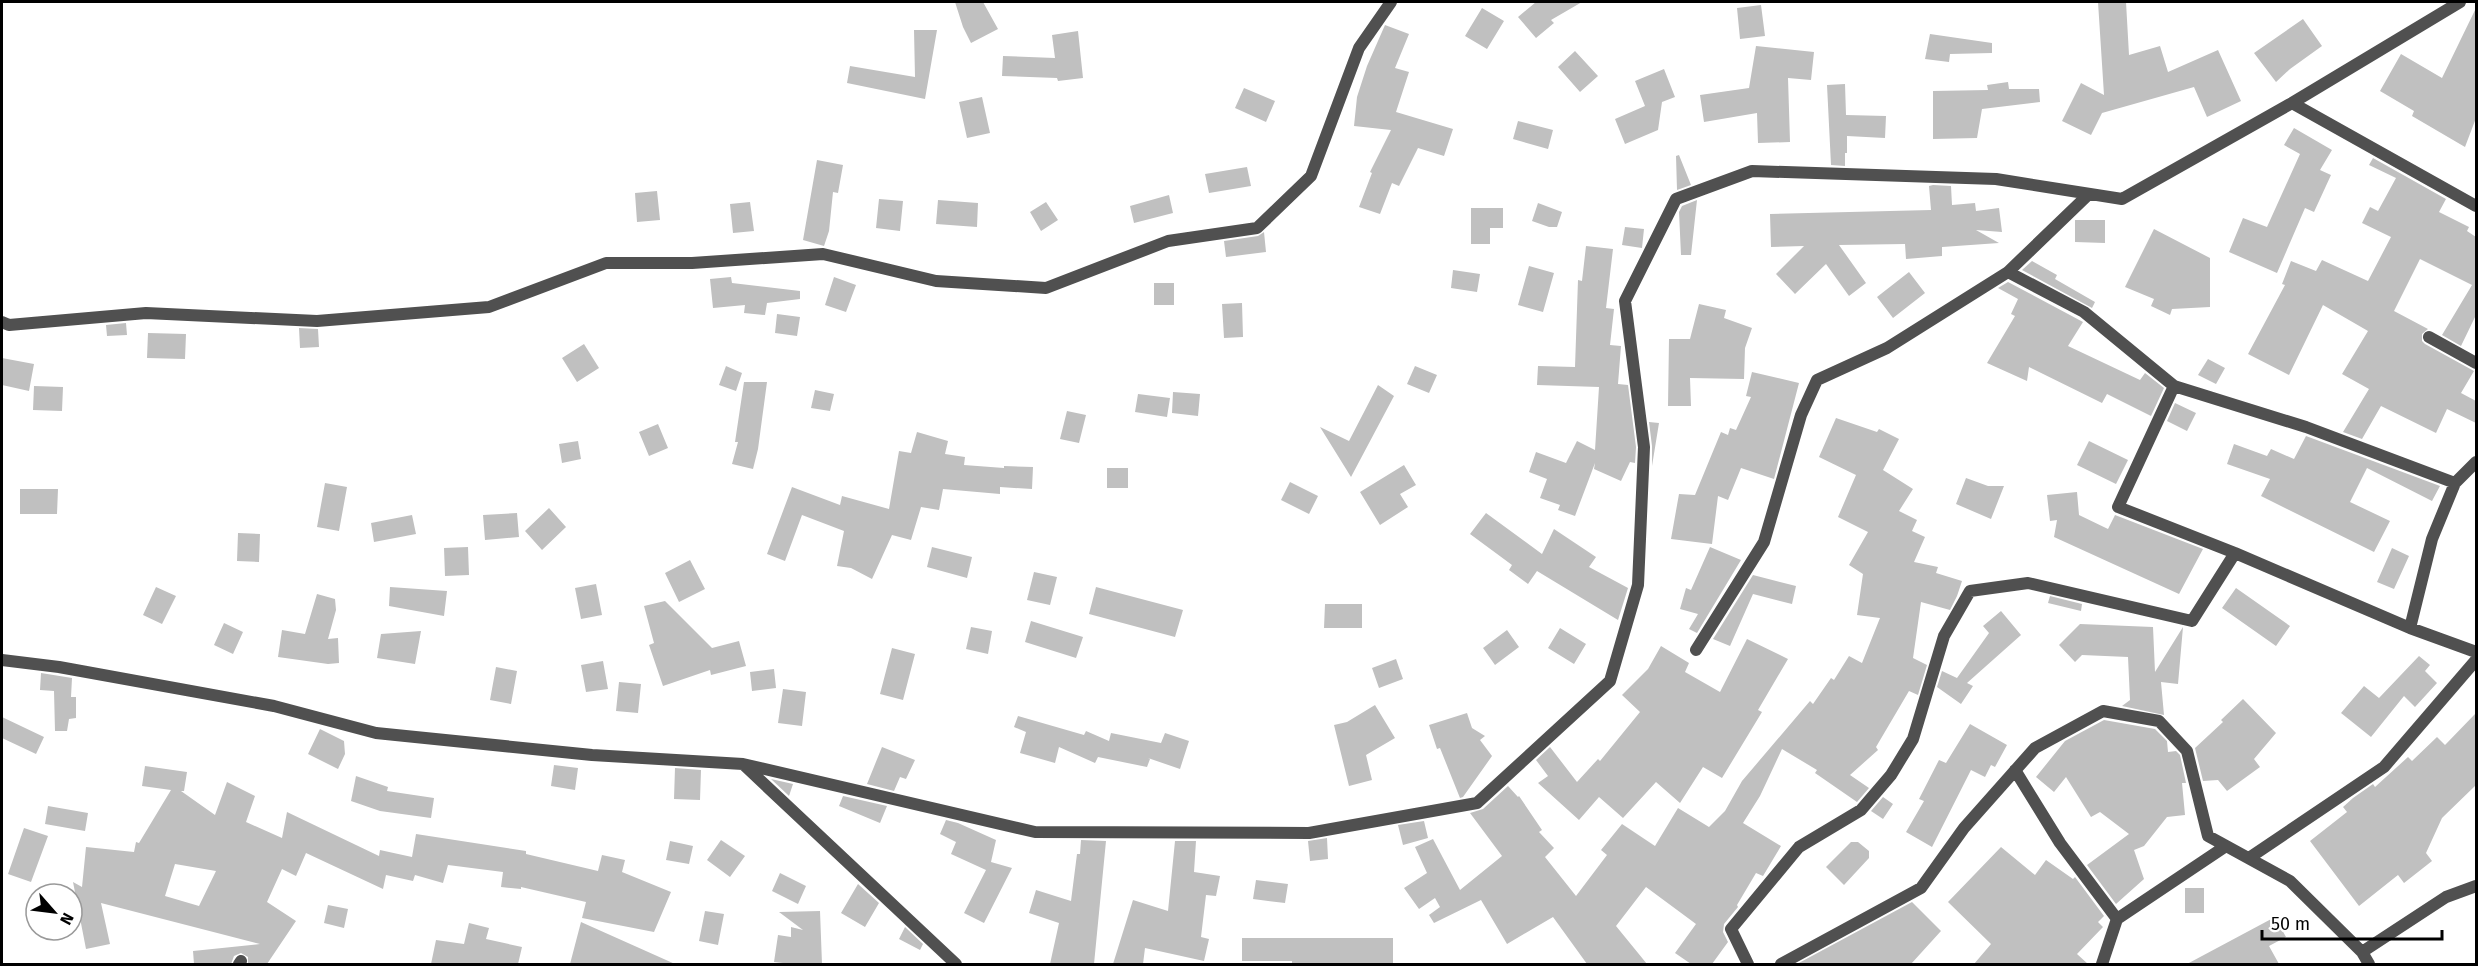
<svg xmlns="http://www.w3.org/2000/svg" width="2478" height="966" viewBox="0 0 2478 966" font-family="'Fira Sans',sans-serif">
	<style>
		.building { fill: #c0c0c0; fill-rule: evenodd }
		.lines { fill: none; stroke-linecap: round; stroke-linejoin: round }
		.minor { stroke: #505050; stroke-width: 12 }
	</style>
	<rect width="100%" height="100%" fill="#fff"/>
	<path class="building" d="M955,2H983L998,29L971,43L963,27Z
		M1536,2H1582L1551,20L1554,23L1536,38L1518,17Z
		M2098,2H2126L2129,55L2160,46L2168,72L2218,50L2241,101L2207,117L2194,87L2102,113L2091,135L2062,121L2081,83L2104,95Z
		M1761,5L1765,36L1740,39L1737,8Z
		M1482,8L1504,21L1487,49L1465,36Z
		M2476,8V118L2465,147L2412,116L2414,111L2380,91L2401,54L2442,78Z
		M2303,19L2322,46L2290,69L2276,82L2254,53Z
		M1385,25L1409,34L1395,68L1409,72L1396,112L1453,129L1444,156L1418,148L1399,186L1392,183L1380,214L1359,207L1372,173L1370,172L1391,130L1354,126L1357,97L1367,66Z
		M914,30H937L925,99L847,83L850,66L915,77Z
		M1078,31L1083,78L1058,81L1057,78L1002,76L1003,56L1055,58L1052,35Z
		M1930,34L1992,43V53L1950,54L1949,62L1925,59Z
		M1756,46L1814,52L1811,80L1788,78L1790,142L1758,143L1757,113L1704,122L1700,95L1749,88Z
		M1575,51L1598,76L1580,92L1558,67Z
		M1664,69L1675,97L1662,102L1658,130L1625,144L1615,119L1645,106L1635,81Z
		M2008,82L2009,89H2039L2040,102L1982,109L1977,138L1933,139V91L1988,90L1987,85Z
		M1845,84L1846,115L1886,116L1885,138L1847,136V153H1845V166L1831,165L1827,85Z
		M1244,88L1275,101L1266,122L1235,108Z
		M982,97L990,133L967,138L959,102Z
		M1518,121L1553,130L1548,149L1513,139Z
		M2294,128L2332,150L2320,170L2331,175L2314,212L2305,208L2277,273L2229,252L2243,218L2267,227L2300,154L2284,145Z
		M1679,155L1691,185L1677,190L1676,156Z
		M2373,158L2446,199L2439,212L2469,227L2467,231L2476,237V315L2461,346L2442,335L2472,285L2420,259L2394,311L2428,329L2422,334V341L2425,344L2474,371L2461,393L2476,401V423L2447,409L2436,433L2381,406L2362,439L2343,432L2369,389L2342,374L2368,331L2323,305L2289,375L2248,354L2285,285L2282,284L2291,261L2316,271L2322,260L2368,281L2391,237L2362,223L2370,207L2378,211L2396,178L2369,165Z
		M817,160L843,165L838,193L833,192L829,231L824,246L803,240Z
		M1247,167L1251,186L1209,193L1205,174Z
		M1933,185L1951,186L1952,205L1975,203L1976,211L1999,208L2002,232L1976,230L1999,243L1942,247V256L1906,259L1905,244L1839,245L1866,283L1849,296L1826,264L1795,294L1776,274L1804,246L1771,247L1770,214L1931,210L1929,186Z
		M657,191L660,220L637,222L635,193Z
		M1169,195L1173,213L1134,223L1130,206Z
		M879,199L903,201L900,231L876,228Z
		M938,200L978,203L977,227L936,224Z
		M1697,200L1691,255H1681L1679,212L1682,206Z
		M750,202L754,231L733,233L730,204Z
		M1046,202L1058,220L1041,231L1030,212Z
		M1538,203L1562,212L1557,227H1549L1532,221Z
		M1471,208H1503V228H1490V244H1471Z
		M2075,220H2105V243L2075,242Z
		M1625,227L1644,229L1642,248L1622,245Z
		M2154,229L2210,258V307L2172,309L2170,315L2151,306L2154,299L2125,287Z
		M1264,232L1266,252L1226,257L1224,241L1258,236Z
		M1586,246L1613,249L1606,308L1614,309L1610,345L1621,346L1618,384L1628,385L1636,447L1635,463L1630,462L1621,481L1594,469L1595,463L1575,516L1558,510L1560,505L1540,498L1547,479L1529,472L1536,452L1566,463L1577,441L1595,450L1599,387L1537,385L1538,366L1575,367L1578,280L1582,281Z
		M2032,261L2057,275L2055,279L2095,302L2092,308L2022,270Z
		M1529,266L1554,273L1543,312L1518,305Z
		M1453,270L1480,274L1477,292L1451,288Z
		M1909,272L1925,293L1893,318L1877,297Z
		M731,277L732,283L800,291V299L767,303L765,315L744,313L745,305L713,308L710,279Z
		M834,277L856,285L846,312L825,305Z
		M2008,282L2083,322L2068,346L2140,380L2145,373L2164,388L2151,416L2107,394L2102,403L2029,367L2027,381L1987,363L2015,316L2011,314L2018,299L1998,288Z
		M1154,283H1174V305H1154Z
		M1242,303L1243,337L1224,338L1222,304Z
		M1699,304L1726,310L1724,318L1752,328L1745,348L1744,379L1690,378L1691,406H1668L1669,339H1690Z
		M777,314L800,317L797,336L775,333Z
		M126,323L127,335L107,336L106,325Z
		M299,328L318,329L319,347L300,348Z
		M148,333L186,334L185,359L147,358Z
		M584,344L599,368L577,382L562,358Z
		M2,358L34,364L29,391L2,385Z
		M2208,359L2225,368L2216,384L2198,375Z
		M726,366L742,373L736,391L719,385Z
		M1415,366L1437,375L1429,393L1407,384Z
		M1752,372L1799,383L1774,479L1741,468L1728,500L1718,496L1712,544L1671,539L1679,494L1695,495L1721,432L1728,435L1730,428L1736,430L1751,397L1746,396Z
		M744,382H767L758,449L753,469L732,464L738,442H735Z
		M1378,385L1394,396L1351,477L1320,427L1349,441Z
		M34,386L63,387L62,411L33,410Z
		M815,390L834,394L830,411L811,408Z
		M1173,392L1200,394L1198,416L1172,413Z
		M1138,394L1170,398L1167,417L1135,412Z
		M2175,403L2196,413L2187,431L2167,421Z
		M1067,411L1086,415L1079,443L1060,439Z
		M1836,418L1877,432L1879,429L1899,439L1883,470L1913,489L1899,511L1917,520L1912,531L1925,537L1914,562L1938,567L1936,573L1962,581L1957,596L1950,610L1921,602L1913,658L1927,665L1918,695L1909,691L1876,747L1878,750L1850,775L1869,788L1857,802L1815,773L1817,770L1782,749L1760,796L1743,823L1781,846L1763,876L1756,873L1737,905L1738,907L1724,924L1723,932L1728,942L1712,964H1691L1675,953L1696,924L1646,887L1616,926L1647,964H1587L1553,917L1507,944L1481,900L1434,923L1429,915L1440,907L1435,898L1419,909L1404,888L1427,873L1415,847L1433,839L1460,890L1502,856L1470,813L1483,809L1508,786L1518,797L1519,796L1542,830L1539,832L1554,848L1545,857L1576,896L1607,855L1601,850L1622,824L1655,846L1678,808L1709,827L1725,811L1742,781L1810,701L1813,704L1831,678L1834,680L1849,656L1862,663L1880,618L1857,615L1863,574L1849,565L1868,532L1838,517L1856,475L1819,457Z
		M1649,422L1659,423L1652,466V446Z
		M658,424L668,448L649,456L639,432Z
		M917,432L948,441L945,454L965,457L964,465L1004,468V466L1033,467L1032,489L1000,487V494L943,489L939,510L921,507L911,540L892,535L872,579L851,568L837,566L844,531L802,515L785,561L767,554L792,487L840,505L842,496L889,509L899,451L911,453Z
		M2306,436L2440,486L2432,501L2367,468L2350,502L2390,521L2374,552L2261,496L2270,479L2227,464L2234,444L2267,456L2271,449L2294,459Z
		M578,441L581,459L562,463L559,444Z
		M2089,441L2128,460L2116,484L2077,465Z
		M1404,465L1416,485L1400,494L1408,507L1380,525L1360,492Z
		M1107,468H1128V488H1107Z
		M1966,478L1988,486H2004L1991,519L1956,504Z
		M1290,482L1318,496L1309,514L1281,500Z
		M325,483L347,487L339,531L317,527Z
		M20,489H58L57,514H20Z
		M2077,492L2079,515L2108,529L2115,515L2203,549L2179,594L2054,537L2057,520L2050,521L2047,495Z
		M549,508L566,527L542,550L525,531Z
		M517,513L519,537L485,540L483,515Z
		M1486,513L1542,554L1554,529L1596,557L1589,567L1628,588L1618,620L1537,571L1528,584L1509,570L1512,565L1470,534Z
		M412,515L416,534L374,542L371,523Z
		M238,533L260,534L259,562L237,561Z
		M468,547L469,575L445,576L444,548Z
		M932,547L972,557L967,578L927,567Z
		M1710,547L1741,560L1697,633L1689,629L1698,614L1680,609L1686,588L1691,590Z
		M2392,548L2409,556L2394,589L2377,582Z
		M690,560L705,589L679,602L665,573Z
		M1034,572L1057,577L1050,605L1027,600Z
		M1753,575L1796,586L1792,604L1753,594L1730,646L1713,639Z
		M596,584L602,615L581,619L575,588Z
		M156,587L176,596L162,624L143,615Z
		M390,587L447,591L444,616L389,606Z
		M1096,587L1183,610L1175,637L1089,614Z
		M2236,588L2290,626L2276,646L2222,608Z
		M317,594L335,599L336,610L328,639L338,638L339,663L328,664L278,657L282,630L305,634Z
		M2050,596L2082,604L2081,611L2048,603Z
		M665,601L712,648L739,641L746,666L711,675L710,670L663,686L649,645L654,643L644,606Z
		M1325,604H1362V628H1324Z
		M2001,611L2021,635L1967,683L1973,686L1961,704L1937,687L1942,671L1957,678L1989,633L1983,626Z
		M1031,621L1083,637L1076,658L1025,642Z
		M224,623L243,632L233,654L214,645Z
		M2080,624L2153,627L2155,672L2183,627L2178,684L2161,682L2164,715L2122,706L2130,700L2128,657L2082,655L2075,662L2059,645Z
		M971,627L992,631L988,654L966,649Z
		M1560,628L1586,644L1574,664L1548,648Z
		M1507,630L1519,647L1495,665L1483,648Z
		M421,631L415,664L377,658L381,634Z
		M1747,639L1788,659L1758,710L1762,712L1722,778L1703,767L1680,803L1656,782L1623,818L1599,797L1579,820L1538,783L1548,776L1536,760L1550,747L1577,782L1598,759L1600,761L1640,712L1622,695L1648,669L1661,646L1689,663L1685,672L1720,692Z
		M892,648L915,654L903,700L880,694Z
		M2419,656L2430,665L2425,671L2437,683L2415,707L2404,696L2371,737L2341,713L2364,686L2379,698Z
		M1396,659L1403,679L1379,688L1372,668Z
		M603,661L608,689L586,692L581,665Z
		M496,667L517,671L511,704L490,700Z
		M774,669L776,688L752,691L750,672Z
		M41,673L72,678L71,697H76V718L69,719L67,731H55L54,691L40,690Z
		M619,682L641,684L638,713L616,711Z
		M783,689L806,692L802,726L778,723Z
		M2243,699L2276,733L2254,759L2260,767L2227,791L2218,780L2203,781L2195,748L2223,722L2221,720Z
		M1375,705L1395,738L1366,755L1372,780L1349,786L1334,725L1347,722Z
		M1467,713L1472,728L1485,736L1480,740L1492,756L1463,797L1460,798L1440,748L1437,749L1429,725Z
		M2476,713V785L2442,818L2426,853L2432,861L2404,883L2398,875L2359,906L2310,841L2347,812L2343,807L2353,798L2373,784L2375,787L2408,757L2412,761L2437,737L2445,745Z
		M1018,716L1084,735L1086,731L1109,741L1111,733L1161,743L1165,733L1189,741L1180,769L1148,758L1150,759L1147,767L1098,757L1095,763L1059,747L1055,763L1020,753L1026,732L1014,727Z
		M2,717L44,737L36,754L2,738Z
		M2104,720L2155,729L2167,741L2168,752L2176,751L2180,755L2186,783H2182L2185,815L2167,817L2144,846L2134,850L2144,879L2116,904L2087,865L2129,834L2100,812L2091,817L2066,777L2054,792L2036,777L2065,741Z
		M1970,724L2007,745L1995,767L1991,765L1985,777L1971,770L1932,847L1906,832L1924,801L1919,799L1939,760L1946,763Z
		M320,729L344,741L345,754L338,769L308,754Z
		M882,747L915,760L906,779L900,777L894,791L867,784Z
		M554,765L578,768L575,790L551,786Z
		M145,766L187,772L184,791H181L215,815L227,782L255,796L246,822L282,838L287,812L379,856L380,850L412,857L416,834L526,851V854L598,871L602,855L625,860L622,872L671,892L654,932L582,918L586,902L521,887V889L501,887L503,872L448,865L443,883L415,875L413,881L386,875L383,889L306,853L296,876L282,869L267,902L296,921L267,964H248V957L241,953L234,956L231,964H194L193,951L260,944L101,903L110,944L86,949L73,882L82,887L86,847L134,852L136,842L139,843L171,790L142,786ZM175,864L216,871L199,906L165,896Z
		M675,768L701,770L700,800L674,799Z
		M356,776L388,787L387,791L434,798L431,818L380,811L351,801Z
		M771,779L793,784L789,796L788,795Z
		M843,796L887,806L880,823L839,806Z
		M1883,797L1893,804L1883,819L1871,811Z
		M48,806L88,813L85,831L45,824Z
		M946,820L958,823L996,840L991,862L1012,868L984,923L964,913L986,870L951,854L956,842L940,834Z
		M1424,821L1428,838L1403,845L1398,825Z
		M24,828L48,836L31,882L8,874Z
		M1327,838L1328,859L1310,861L1308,841Z
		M721,840L745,856L730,877L707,860Z
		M1081,840L1106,841L1094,964H1050L1059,923L1029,913L1036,890L1071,901L1077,854H1080Z
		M670,841L693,846L689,864L666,860Z
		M1175,841H1196L1194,872L1220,876L1216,896L1206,895L1201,937L1209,939L1204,961L1145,948L1143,964H1113L1133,900L1168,911Z
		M1851,842H1858L1869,851V858L1844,885L1826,867Z
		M2001,847L2035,875L2046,860L2073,879L2075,877L2104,916L2098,922L2103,927L2077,954L2088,964H1974L1991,944L1948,902Z
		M780,873L806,886L798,904L772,891Z
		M1256,880L1288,884L1285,903L1253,899Z
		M858,884L879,903L865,927L841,913Z
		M2185,888H2204V913H2185Z
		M1912,902L1941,931L1911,964H1797Z
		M328,905L348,909L344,928L324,923Z
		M705,911L724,914L718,945L699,941Z
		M820,911L822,964H792L774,962L778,935L791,937V927L803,930L779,912Z
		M2275,917L2286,937L2269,946L2279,964H2187Z
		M581,922L675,964H570Z
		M469,923L489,928L486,939L522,947L518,964H431L436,940L464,944Z
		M905,927L923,944L920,950L899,939Z
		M1242,938H1393V964H1292V961H1242Z"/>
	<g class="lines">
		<path class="minor" d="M2292,103L2476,206
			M2008,272L2084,312L2174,386L2118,507L2235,553
			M2,322L9,325L146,313L317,321L489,307L606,263H692L823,254L936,281L1046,288L1168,241L1257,228L1311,176L1359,48L1391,2
			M2429,337L2476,363
			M2174,386L2306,427L2455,483
			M2410,628L2432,539L2455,483L2476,462
			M1696,650L1764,542L1801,415L1817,380L1887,348L2008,272L2089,194
			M2,660L59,667L274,706L376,733L592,755L743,764L1035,832L1309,833L1477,803L1610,681L1638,585L1644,447L1625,301L1676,199L1752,171L1996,179L2122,199L2292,103L2460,2
			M744,765L956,964
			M2015,770L2060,843L2117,919
			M2249,858L2384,767L2476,660
			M2362,952L2446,897L2476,886
			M239,964L241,961
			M1748,964L1731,929L1799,847L1861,810L1891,775L1913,739L1944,636L1970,591L2028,583L2192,621L2235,553L2410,628L2476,652
			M1781,964L1921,888L1964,828L2035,748L2103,711L2159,721L2187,751L2208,836L2290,881L2362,952L2369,964
			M2102,964L2117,919L2226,846"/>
	</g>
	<rect width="2478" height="966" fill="none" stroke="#000000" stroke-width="6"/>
	<g transform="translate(54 912) rotate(118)"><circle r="28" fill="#ffffff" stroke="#999999" stroke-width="1.5"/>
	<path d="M0-4.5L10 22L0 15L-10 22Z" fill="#000000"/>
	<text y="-9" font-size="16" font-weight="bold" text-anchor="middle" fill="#000000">N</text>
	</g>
	<path d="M2262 930v9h180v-9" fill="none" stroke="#000000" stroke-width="3"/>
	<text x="2271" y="930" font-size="18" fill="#000000" stroke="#ffffff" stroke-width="4.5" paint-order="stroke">50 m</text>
</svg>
